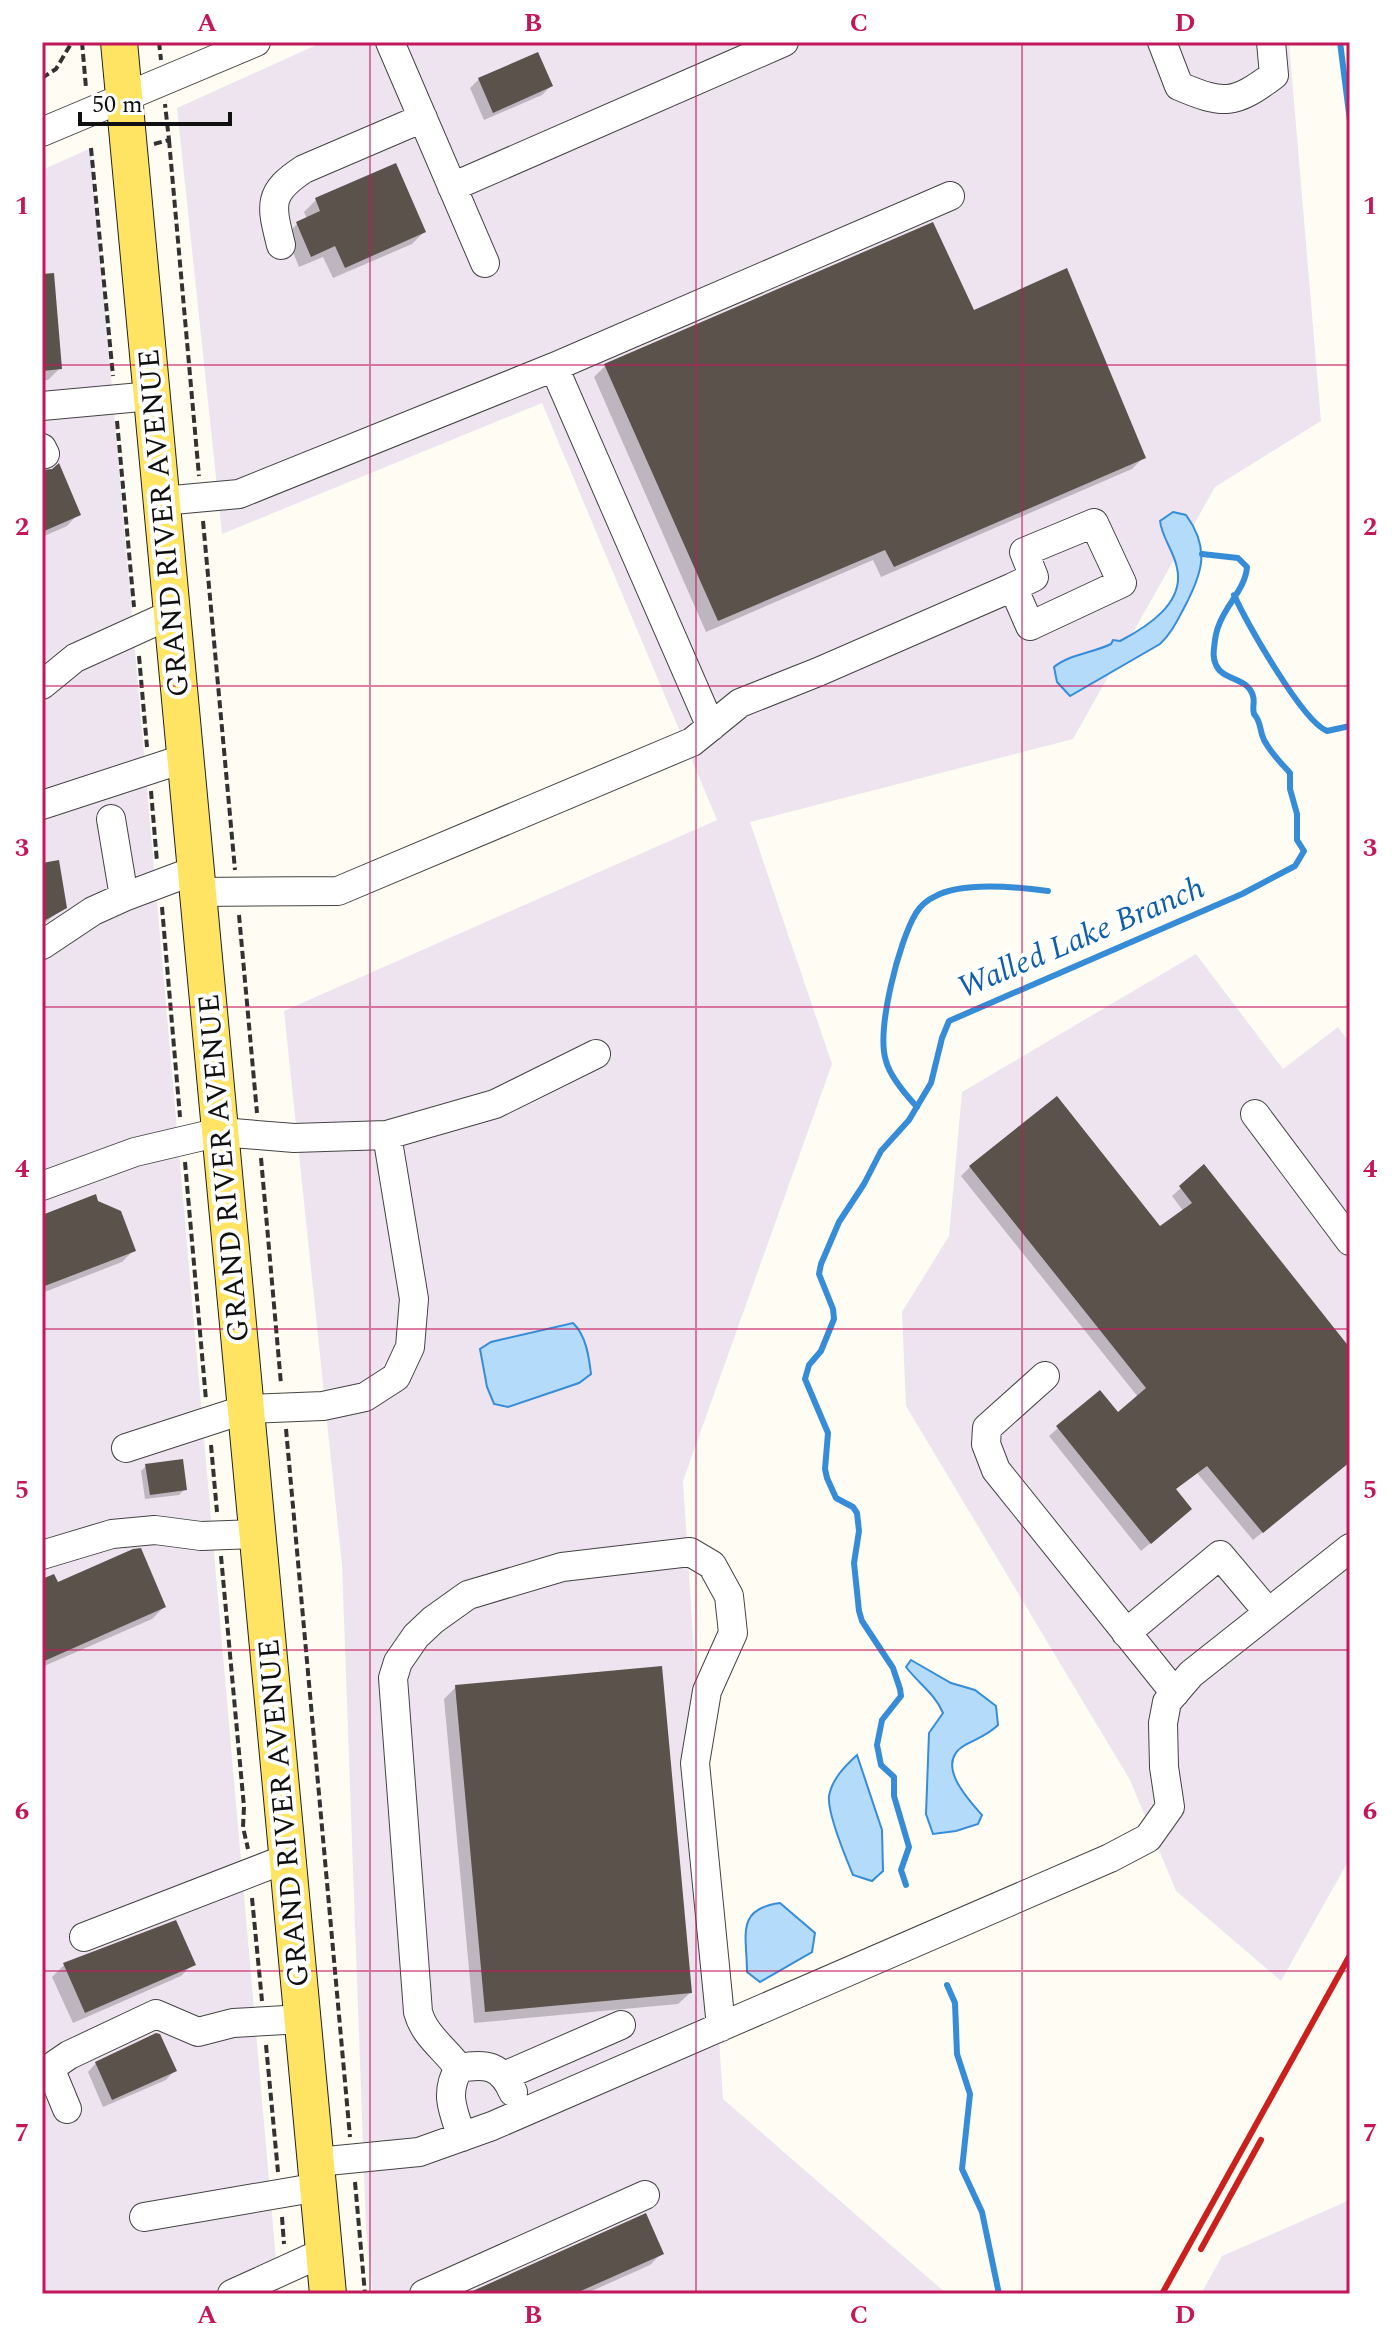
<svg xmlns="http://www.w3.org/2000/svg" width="1392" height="2336" viewBox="0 0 1392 2336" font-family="Spectral,serif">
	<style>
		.industrial { fill: #eee4ef }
		.water { fill: #b4dbfa; stroke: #368cd6; stroke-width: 2 }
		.shadow { fill: #0003 }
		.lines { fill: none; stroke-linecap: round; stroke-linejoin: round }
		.stream { stroke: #368cd6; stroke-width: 6 }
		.building { fill: #5a524b }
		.minor-casing { stroke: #434343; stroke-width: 30 }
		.major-casing { stroke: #212121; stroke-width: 38 }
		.path { stroke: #323232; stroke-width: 4; stroke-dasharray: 8 4; stroke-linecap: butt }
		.minor { stroke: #fff; stroke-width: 28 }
		.major { stroke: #ffe363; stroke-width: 36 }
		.rail { stroke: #ca211e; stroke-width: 6 }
		.grid { fill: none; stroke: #c2185b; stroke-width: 2; stroke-opacity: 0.55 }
		.labels { text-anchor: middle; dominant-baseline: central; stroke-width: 8; stroke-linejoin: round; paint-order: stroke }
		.street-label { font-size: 30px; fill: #101010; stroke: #fff }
		.water-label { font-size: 32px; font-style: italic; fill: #105eab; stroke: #fff }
		.neatline { fill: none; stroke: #c2185b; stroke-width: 3 }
		.grid-label { font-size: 26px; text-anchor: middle; font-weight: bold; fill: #c2185b }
	</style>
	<rect width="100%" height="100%" fill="#fffdf3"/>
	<path class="industrial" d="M323,42H1289L1321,421L1215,487L1073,739L750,822L832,1064L683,1481L723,2099L947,2294H373L366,2229L342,1565L284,1011L717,820L542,403L222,534L177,108Z
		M91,148L279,2294H42V170Z
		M1196,954L1283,1069L1338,1027L1350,1043V1858L1281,1981L1176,1891L1130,1780L906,1406L902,1312L949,1236L962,1092Z
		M1350,2200V2294H1201L1222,2256Z"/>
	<path class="water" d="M1173,512L1186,515C1211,549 1202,574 1184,608C1177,621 1171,634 1160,644L1070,696L1057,682L1054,667C1070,654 1093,653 1111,644L1113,640L1120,641C1147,627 1185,603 1177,568C1174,551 1162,538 1160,521Z
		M573,1323C586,1335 589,1357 591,1374L579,1383L508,1407L494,1404L487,1387L480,1349L491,1342Z
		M911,1660L951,1683L975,1690L996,1706L998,1725C988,1735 978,1738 965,1745C934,1763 967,1798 982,1815L978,1824L956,1831L933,1834L926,1814L929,1733L943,1713C935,1694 919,1684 906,1667Z
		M857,1755L882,1830L883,1871L872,1881L853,1875C846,1858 827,1814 829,1796C832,1779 845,1766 857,1755Z
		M780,1903L815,1933L812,1952L760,1982L747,1972C747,1936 735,1909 780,1903Z"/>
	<path class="shadow" d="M479,79L551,86L542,95L484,120L470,88Z
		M316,200L424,232L412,244L333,278L323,257L299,267L286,235L297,224L307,219L304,212Z
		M42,292L60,368L48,380L42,381Z
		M973,312L1144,457L1132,469L881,577L873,560L706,632L594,377L606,365Z
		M42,472L78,514L67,526L42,537Z
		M42,865L65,907L42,925Z
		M970,1167L1159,1229L1184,1212L1172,1196L1181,1188L1350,1351V1461L1253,1540L1197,1473L1174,1490L1181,1518L1141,1551L1049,1436L1058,1428L1117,1415L1138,1397L961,1176Z
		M42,1217L134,1250L122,1262L42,1293Z
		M146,1466L185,1489L179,1495L145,1499L141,1471Z
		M42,1581L57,1585L164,1607L152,1619L42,1667Z
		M456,1687L690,1993L678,2004L474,2023L444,1699Z
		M193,1964L181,1976L73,2023L52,1977L64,1965Z
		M96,2063L174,2071L166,2080L103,2107L88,2072Z
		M662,2253L650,2265L585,2294H470Z"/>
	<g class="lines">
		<path class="stream" d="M1340,42L1350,121
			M1234,595C1247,623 1302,721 1327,731L1350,726
			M917,1107C906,1095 890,1077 886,1061C876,1030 899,941 916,913C920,907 927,900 934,897C961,881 1018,887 1048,891
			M906,1885L901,1870L909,1847L894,1796V1777L881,1765L877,1745L882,1720L901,1696L900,1689L893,1668L862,1621L859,1611L854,1563L859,1531L857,1513L853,1507L836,1498L827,1478L825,1469L828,1433L805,1379L809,1365L821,1351L834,1319L833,1309L819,1274L821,1264L839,1222L864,1184L881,1151L909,1120L931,1083L942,1038L949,1021L1242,894L1295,866L1304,851L1297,840V814L1290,789V773C1280,762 1271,753 1264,740C1259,730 1262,723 1254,714C1252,708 1255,702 1253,696C1248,677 1223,681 1216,665C1212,657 1214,649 1215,640C1219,609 1245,593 1247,567L1238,558L1202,554
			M947,1985L955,2003L957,2054L970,2094L962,2169L982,2212L999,2294"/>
	</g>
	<path class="building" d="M538,52L553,86L493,113L478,78Z
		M396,163L426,232L345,268L335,246L311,257L296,222L320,211L315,198Z
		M933,222L974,310L1067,268L1146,458L894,567L885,550L718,621L604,364Z
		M54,273L62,369L42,371V274Z
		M59,463L81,515L42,532V470L52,469Z
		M59,860L67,908L42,922V863Z
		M1057,1096L1160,1226L1192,1203L1179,1186L1204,1164L1350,1348V1462L1263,1533L1207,1466L1176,1489L1192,1509L1151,1544L1056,1426L1100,1390L1118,1412L1146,1388L969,1166Z
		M96,1194L98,1201L121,1211L136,1251L42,1287V1215Z
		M183,1459L187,1490L150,1495L145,1464Z
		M141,1548L166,1607L42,1662V1579L54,1574L58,1582L133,1549Z
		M662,1666L692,1993L485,2012L455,1685Z
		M176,1920L196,1965L85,2013L63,1963Z
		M156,2033L160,2034L177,2071L112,2100L95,2062Z
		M646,2213L664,2254L574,2294H466Z"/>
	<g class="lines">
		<g class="minor-casing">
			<path id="minor" d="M390,42L485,263
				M1162,42L1179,86C1224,105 1234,105 1274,75L1271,42
				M42,132L256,42
				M452,187L784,42
				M281,245C271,205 267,193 304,169L423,118
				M42,406L152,396
				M42,448L45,454
				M162,501L239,494L554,367
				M42,685L75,658L172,614
				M711,727L554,367L950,196
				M42,805L186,758
				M111,819L124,897L196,870
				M198,892L338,891L692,742L740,703L818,672L1013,587L1030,626L1122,583L1094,523L1024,552L1034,577L1013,587
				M42,945L93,911L124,897
				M1255,1114L1350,1241
				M42,1186L135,1152L220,1132L294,1138L387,1135L495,1104L596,1054
				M1045,1376L987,1428L986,1444L996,1470L1175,1693
				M126,1448L246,1409L323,1406L365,1397L396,1377L410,1347L414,1299L387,1135
				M42,1555L112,1534L155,1530L201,1536L258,1534
				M1126,1633L1220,1555L1268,1612
				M84,1937L288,1858
				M459,2068C486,2063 501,2065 513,2092
				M504,2076L621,2025
				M67,2109L50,2068L69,2055L156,2014L198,2032L233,2023L303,2019
				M462,2137C453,2111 444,2093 459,2068C444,2048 424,2035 418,2012L393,1678L398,1662L416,1636L433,1620L468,1595L562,1567L690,1552L712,1565L729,1596L733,1633L707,1691L695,1763L721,2027
				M317,2162L419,2152L492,2126L1110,1858L1148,1838L1170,1807L1164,1767L1163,1723L1167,1702L1191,1674L1350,1548
				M144,2217L319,2187
				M232,2294L324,2252
				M424,2294L645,2195"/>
		</g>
		<g class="major-casing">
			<path id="major" d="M119,42L328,2294"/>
		</g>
		<path class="path" d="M82,42L86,88
			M159,42L161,60
			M42,78L56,69L72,42
			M169,140L199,476
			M154,144L169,140L165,104
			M91,148L113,376
			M117,421L134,607
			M203,521L235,870
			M139,656L147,747
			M151,791L157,862
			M162,907L180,1117
			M239,915L257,1113
			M261,1158L281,1384
			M185,1162L206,1400
			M286,1429L350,2137
			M211,1445L217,1512
			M221,1556L244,1807L243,1827L248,1849
			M252,1898L262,2001
			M266,2045L278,2172
			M355,2182L365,2294
			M282,2217L284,2244"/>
		<use href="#minor" class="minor"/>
		<use href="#major" class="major"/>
		<path class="rail" d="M1201,2249L1261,2140
			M1162,2294L1350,1955"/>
	</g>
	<path class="grid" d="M370,42V2294M696,42V2294M1022,42V2294M42,365H1350M42,686H1350M42,1007H1350M42,1329H1350M42,1650H1350M42,1971H1350"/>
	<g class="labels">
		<g class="street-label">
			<text transform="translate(164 523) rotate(-95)">GRAND RIVER AVENUE</text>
			<text transform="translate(224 1168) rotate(-95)">GRAND RIVER AVENUE</text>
			<text transform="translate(284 1813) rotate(-95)">GRAND RIVER AVENUE</text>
		</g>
		<g class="water-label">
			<text transform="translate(1081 938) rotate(-23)">Walled Lake Branch</text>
		</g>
	</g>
	<rect width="1392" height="2336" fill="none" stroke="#ffffff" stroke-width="88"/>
	<path d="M80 112v12h150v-12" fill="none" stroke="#101010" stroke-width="4"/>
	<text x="92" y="112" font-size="24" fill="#101010" stroke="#ffffff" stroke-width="6" paint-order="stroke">50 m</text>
	<rect x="44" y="44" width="1304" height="2248" class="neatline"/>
	<g class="grid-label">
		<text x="207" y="31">A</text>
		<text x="533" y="31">B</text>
		<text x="859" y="31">C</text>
		<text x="1185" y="31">D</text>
		<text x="22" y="214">1</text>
		<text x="1370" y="214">1</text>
		<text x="22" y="535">2</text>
		<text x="1370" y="535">2</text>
		<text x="22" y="856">3</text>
		<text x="1370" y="856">3</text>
		<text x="22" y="1177">4</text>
		<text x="1370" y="1177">4</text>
		<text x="22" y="1498">5</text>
		<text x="1370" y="1498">5</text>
		<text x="22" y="1819">6</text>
		<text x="1370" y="1819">6</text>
		<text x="22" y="2141">7</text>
		<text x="1370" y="2141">7</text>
		<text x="207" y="2323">A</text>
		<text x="533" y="2323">B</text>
		<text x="859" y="2323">C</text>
		<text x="1185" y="2323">D</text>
	</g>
</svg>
